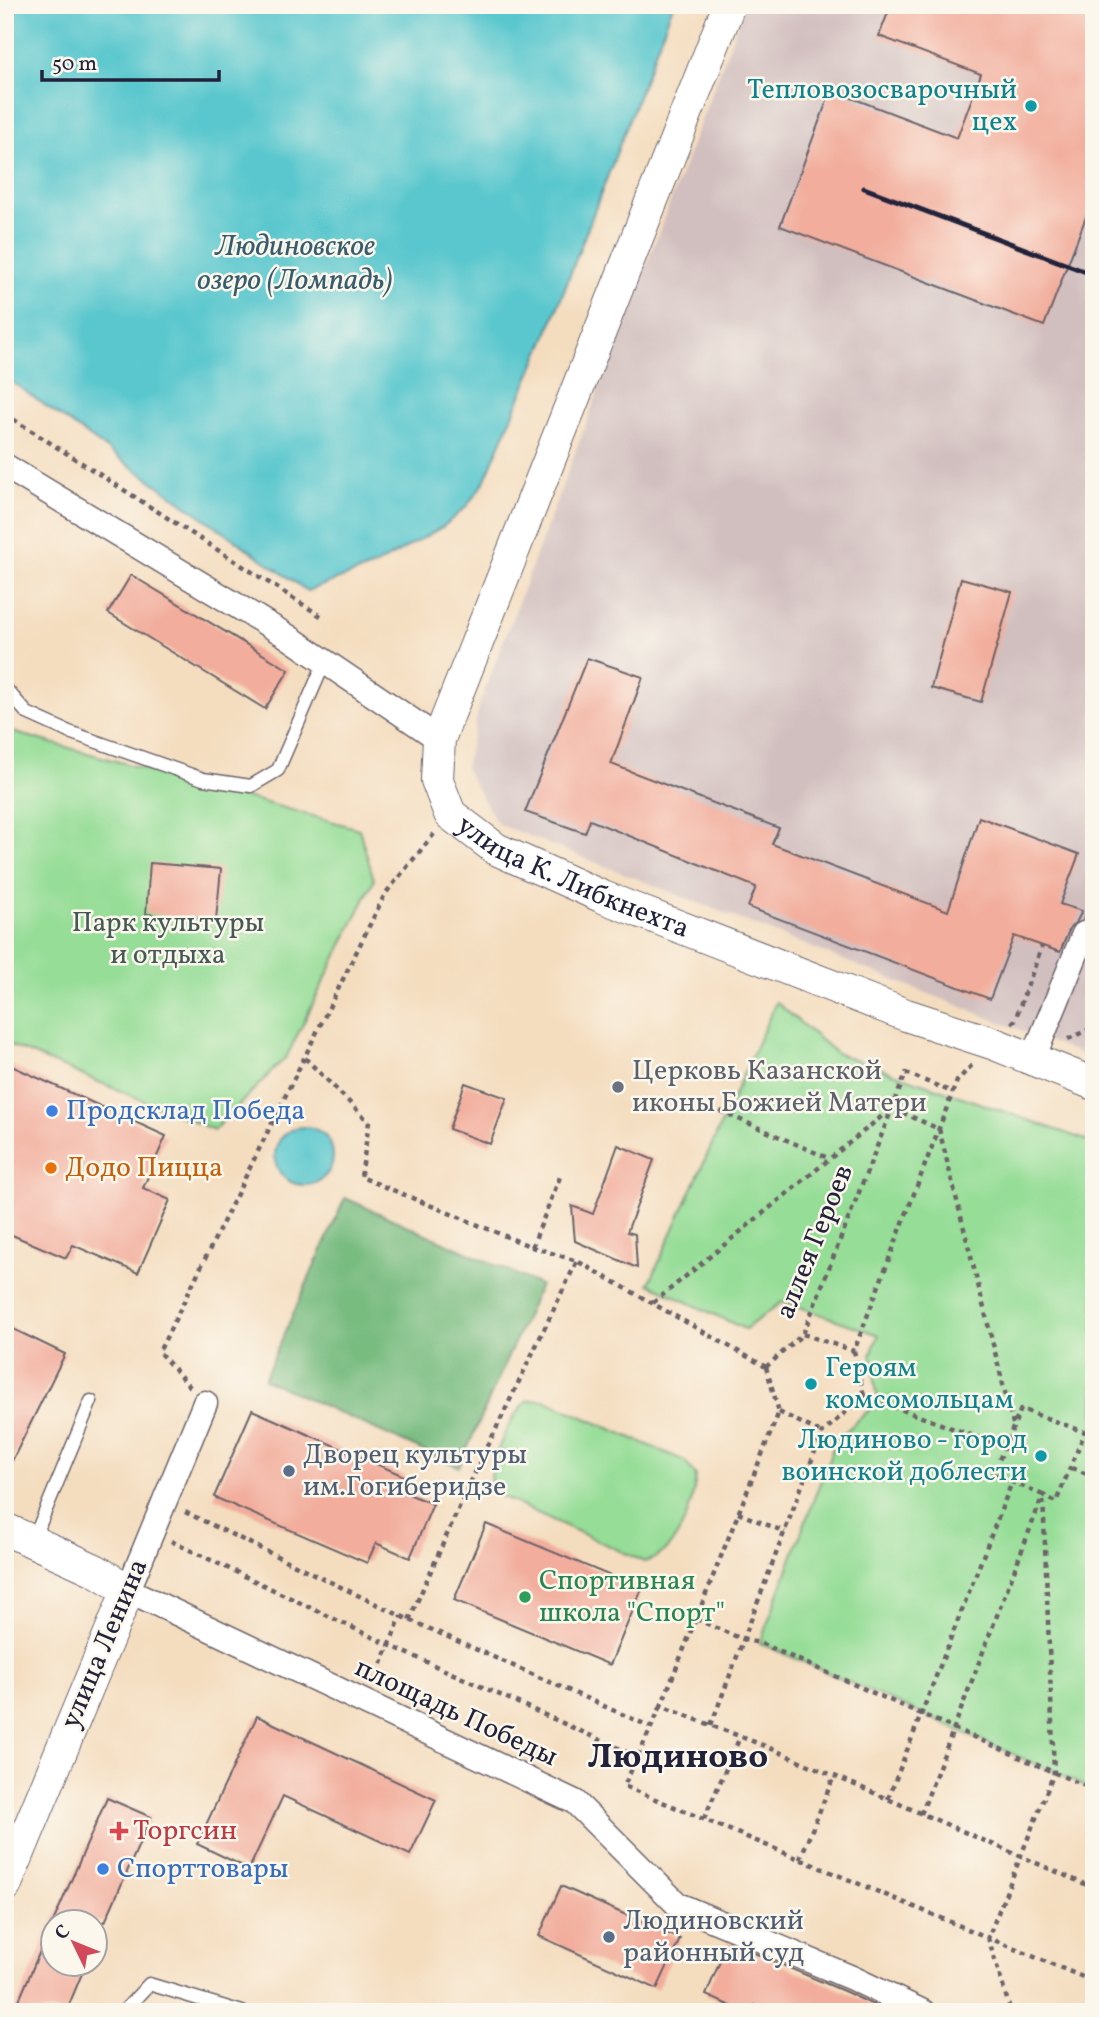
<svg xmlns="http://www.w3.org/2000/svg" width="1099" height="2017" viewBox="0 0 1099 2017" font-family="Vollkorn,serif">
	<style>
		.industrial { fill: #d1bfbf }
		.green { fill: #96dd97; stroke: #5c8069; stroke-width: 2 }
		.forest { fill: #78bc80; stroke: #4d6f5e; stroke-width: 2 }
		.water { fill: #5ac7ce; stroke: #3e7484; stroke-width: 2 }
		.building { fill: #f2ad9c }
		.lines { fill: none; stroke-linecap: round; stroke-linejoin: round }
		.service-casing { stroke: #6c6369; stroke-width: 15 }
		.minor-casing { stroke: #6c6369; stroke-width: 27 }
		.tertiary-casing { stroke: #6c6369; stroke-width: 34 }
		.path { stroke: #6c6369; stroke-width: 4.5; stroke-dasharray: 5 5; stroke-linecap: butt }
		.service { stroke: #fff; stroke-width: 12 }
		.minor { stroke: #fff; stroke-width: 24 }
		.tertiary { stroke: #fff; stroke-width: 32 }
		.rail { stroke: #22223b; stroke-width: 5 }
		.culture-dot { fill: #0f9aa8; stroke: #fbf7ec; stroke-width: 2.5 }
		.worship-dot { fill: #6b7280; stroke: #fbf7ec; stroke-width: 2.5 }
		.shop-dot { fill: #3f7fe0; stroke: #fbf7ec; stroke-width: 2.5 }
		.food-dot { fill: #e8710a; stroke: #fbf7ec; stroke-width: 2.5 }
		.service-dot { fill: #5c6f8a; stroke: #fbf7ec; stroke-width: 2.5 }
		.leisure-dot { fill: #2e9e5b; stroke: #fbf7ec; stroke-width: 2.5 }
		.health-dot { fill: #e0444e; stroke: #fbf7ec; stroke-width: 2.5 }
		.labels { text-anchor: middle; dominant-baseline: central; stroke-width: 5; stroke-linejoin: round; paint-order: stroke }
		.culture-label { font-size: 28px; fill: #0d838f; stroke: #fbf7ec; text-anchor: end }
		.street-label { font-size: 28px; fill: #22223b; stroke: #fbf7ec }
		.park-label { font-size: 28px; fill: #455a57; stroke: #fbf7ec }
		.worship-label { font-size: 28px; fill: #5b616d; stroke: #fbf7ec; text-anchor: start }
		.shop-label { font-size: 28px; fill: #366cbe; stroke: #fbf7ec; text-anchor: start }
		.food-label { font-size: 28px; fill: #c56008; stroke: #fbf7ec; text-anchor: start }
		.service-label { font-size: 28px; fill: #4e5e75; stroke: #fbf7ec; text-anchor: start }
		.leisure-label { font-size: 28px; fill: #27864d; stroke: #fbf7ec; text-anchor: start }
		.health-label { font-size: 28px; fill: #be3a42; stroke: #fbf7ec; text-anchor: start }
		.water-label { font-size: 30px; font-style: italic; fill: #365c6e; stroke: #fbf7ec }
		.district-label { font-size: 35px; font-weight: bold; fill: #22223b; stroke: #fbf7ec }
	</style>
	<rect width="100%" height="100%" fill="#fbf7ec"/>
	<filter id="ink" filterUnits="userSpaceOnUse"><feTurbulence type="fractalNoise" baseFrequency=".0143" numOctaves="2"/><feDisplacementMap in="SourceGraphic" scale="14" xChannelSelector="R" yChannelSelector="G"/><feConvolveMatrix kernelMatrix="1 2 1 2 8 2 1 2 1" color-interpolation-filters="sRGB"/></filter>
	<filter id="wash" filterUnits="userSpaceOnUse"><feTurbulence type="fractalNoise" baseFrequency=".00686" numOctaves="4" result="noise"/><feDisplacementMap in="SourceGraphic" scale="28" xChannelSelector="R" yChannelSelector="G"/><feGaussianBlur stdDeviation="1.57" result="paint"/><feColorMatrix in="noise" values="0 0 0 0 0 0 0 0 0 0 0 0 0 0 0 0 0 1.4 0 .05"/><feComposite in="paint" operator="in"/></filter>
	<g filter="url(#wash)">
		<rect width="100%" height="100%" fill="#f4ddbf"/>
		<path class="industrial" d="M745,5H1094V1059L498,824L465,768L480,703Z"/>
		<path class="green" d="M5,730L359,829L374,880L287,1056L214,1130L5,1043Z
			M776,1002L836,1053L1094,1143V1790L760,1643L836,1440L878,1402L871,1354L879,1335L783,1301L745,1329L649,1284Z
			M544,1400L685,1461L696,1476C692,1508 679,1553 644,1562L500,1496L490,1482C494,1454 507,1421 527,1401Z"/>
		<path class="forest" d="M345,1198L540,1285L459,1467L264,1379Z"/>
		<path class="water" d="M5,5H673L545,340L483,484L466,507L444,526L374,566L307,591L5,377Z
			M275 1156a29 29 0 1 1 58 0a29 29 0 1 1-58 0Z"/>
		<g id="blocks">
			<path class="building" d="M891,5H1094V196L1044,326L780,226L831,90L957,138L981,74L879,36Z
				M131,575L289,670L265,709L108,613Z
				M961,578L1012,592L981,702L931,688Z
				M587,658L643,677L611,764L779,828L772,844L948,911L979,817L1079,854L1060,904L1082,911L1077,921L1070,928L1060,952L1014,936L990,999L748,907L756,887L590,820L585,833L525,812Z
				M150,863L221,869L216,920L146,914Z
				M5,1063L166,1136L143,1188L170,1200L138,1273L73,1245L66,1258L5,1232Z
				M465,1083L507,1098L490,1144L449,1129Z
				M618,1145L654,1160L627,1232L635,1234L637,1268L575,1241L572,1206L593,1214Z
				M5,1325L65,1354L5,1475Z
				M252,1410L404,1476L398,1490L433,1504L410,1558L376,1543L367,1563L214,1497Z
				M486,1524L642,1589L610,1665L454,1600Z
				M257,1716L436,1800L410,1855L283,1796L249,1869L197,1844Z
				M107,1798L151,1817L105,1922H53Z
				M561,1886L680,1939L657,1989L539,1936Z
				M52,1923V1964H86L66,2012H14Z
				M728,1942L846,1992L888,2012H771L755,2005L752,2012H744L706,1995Z"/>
		</g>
	</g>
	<g filter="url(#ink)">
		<use href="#blocks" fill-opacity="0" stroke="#6c6369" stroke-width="2"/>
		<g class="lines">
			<g class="service-casing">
				<path id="service" d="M5,688L27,713L69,732L203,779L251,786L278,770L325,661
					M1084,934L1094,911
					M33,1541L91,1401
					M123,2012L149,1984L242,2012"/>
			</g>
			<g class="minor-casing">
				<path id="minor" d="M5,466L287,636L439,739
					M1032,1061L1084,934
					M205,1403L128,1590L575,1802L678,1905L852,1978L923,2012"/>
			</g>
			<g class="tertiary-casing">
				<g id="tertiary">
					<path id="s1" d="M729,5L439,739L437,780L450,814L496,849L603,897L906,1015L992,1043L1094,1084"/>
					<path d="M5,1529L95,1570L128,1590L5,1886"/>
				</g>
			</g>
			<path class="path" d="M5,414L324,618
				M1012,1023L1015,1020L1042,946
				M1068,1039L1094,1027
				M305,1058L369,1122L361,1177L532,1247L577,1261L766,1367
				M711,1107L828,1158
				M532,1247L560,1177
				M653,1303L892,1108L939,1129L1013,1424
				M803,1334L854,1351
				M766,1367L779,1412L661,1706L765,1746L1094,1888
				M766,1367L803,1334L906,1073L952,1092
				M190,1387L159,1352L385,894L434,834
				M864,1396L1004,1447
				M779,1412L822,1433
				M1072,1468L1094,1477
				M185,1512L401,1616L651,1727
				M738,1513L785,1532
				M171,1541L389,1645L638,1757
				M696,1619L744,1640L760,1643L1094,1790
				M409,1620L470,1483L577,1261
				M374,1683L401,1616
				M661,1706L624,1786L1090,1980
				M711,1725L822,1433L864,1396L854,1351L957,1081L972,1065
				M888,1799L1012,1482
				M921,1814L1043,1495L1056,1502L1085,1432L1021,1409L993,1474L1043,1495L1054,1773L988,1938L1011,2012
				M704,1819L740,1737
				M800,1859L834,1776"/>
			<use href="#service" class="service"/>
			<use href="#minor" class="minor"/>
			<use href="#tertiary" class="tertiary"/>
			<path class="rail" d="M864,188L1094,275"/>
		</g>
	</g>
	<g class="culture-dot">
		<circle cx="1031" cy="106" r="7"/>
		<circle cx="811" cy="1384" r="7"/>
		<circle cx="1041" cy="1456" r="7"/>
	</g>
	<circle class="worship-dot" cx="618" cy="1087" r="7"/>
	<g class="shop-dot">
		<circle cx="52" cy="1111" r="7"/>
		<circle cx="103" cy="1869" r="7"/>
	</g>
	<circle class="food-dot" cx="51" cy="1168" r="7"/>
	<g class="service-dot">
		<circle cx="289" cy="1471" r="7"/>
		<circle cx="609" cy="1937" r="7"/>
	</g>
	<circle class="leisure-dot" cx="525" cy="1597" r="7"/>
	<path class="health-dot" d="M115.5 1820.5h7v7h7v7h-7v7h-7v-7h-7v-7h7z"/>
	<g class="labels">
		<g class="culture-label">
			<text x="1017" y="90">Тепловозосварочный<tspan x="1017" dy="32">цех</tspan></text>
			<text x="825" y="1368" text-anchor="start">Героям<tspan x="825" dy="32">комсомольцам</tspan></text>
			<text x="1027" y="1440">Людиново - город<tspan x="1027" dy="32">воинской доблести</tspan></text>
		</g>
		<g class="street-label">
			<text stroke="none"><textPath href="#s1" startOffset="1006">улица К. Либкнехта</textPath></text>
			<text transform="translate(815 1242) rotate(-68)">аллея Героев</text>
			<text transform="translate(105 1644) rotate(-67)">улица Ленина</text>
			<text transform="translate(456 1713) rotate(25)">площадь Победы</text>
		</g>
		<g class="park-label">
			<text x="168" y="923">Парк культуры<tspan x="168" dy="32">и отдыха</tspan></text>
		</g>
		<g class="worship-label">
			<text x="632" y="1071">Церковь Казанской<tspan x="632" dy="32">иконы Божией Матери</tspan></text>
		</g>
		<g class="shop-label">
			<text x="66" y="1111">Продсклад Победа</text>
			<text x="117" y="1869">Спорттовары</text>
		</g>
		<g class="food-label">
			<text x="65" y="1168">Додо Пицца</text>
		</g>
		<g class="service-label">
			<text x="303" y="1455">Дворец культуры<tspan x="303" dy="32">им.Гогиберидзе</tspan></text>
			<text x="623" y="1921">Людиновский<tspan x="623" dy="32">районный суд</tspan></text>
		</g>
		<g class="leisure-label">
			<text x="539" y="1581">Спортивная<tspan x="539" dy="32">школа "Спорт"</tspan></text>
		</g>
		<g class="health-label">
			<text x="133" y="1831">Торгсин</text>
		</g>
		<g class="water-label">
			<text x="295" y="247">Людиновское<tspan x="295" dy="34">озеро (Ломпадь)</tspan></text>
		</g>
		<g class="district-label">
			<text x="678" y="1758">Людиново</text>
		</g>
	</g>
	<rect width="1099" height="2017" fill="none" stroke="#fbf7ec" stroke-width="28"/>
	<g transform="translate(74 1943) rotate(313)"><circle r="33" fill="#fbf7ec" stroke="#a4a2a5" stroke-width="2"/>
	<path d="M0-5L12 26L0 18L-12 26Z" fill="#d1495b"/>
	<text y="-10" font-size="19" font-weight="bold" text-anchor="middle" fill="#22223b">С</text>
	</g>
	<path d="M42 70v10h177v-10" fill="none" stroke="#22223b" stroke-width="3.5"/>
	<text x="52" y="70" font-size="21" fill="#22223b" stroke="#fbf7ec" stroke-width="5" paint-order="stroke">50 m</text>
</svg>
